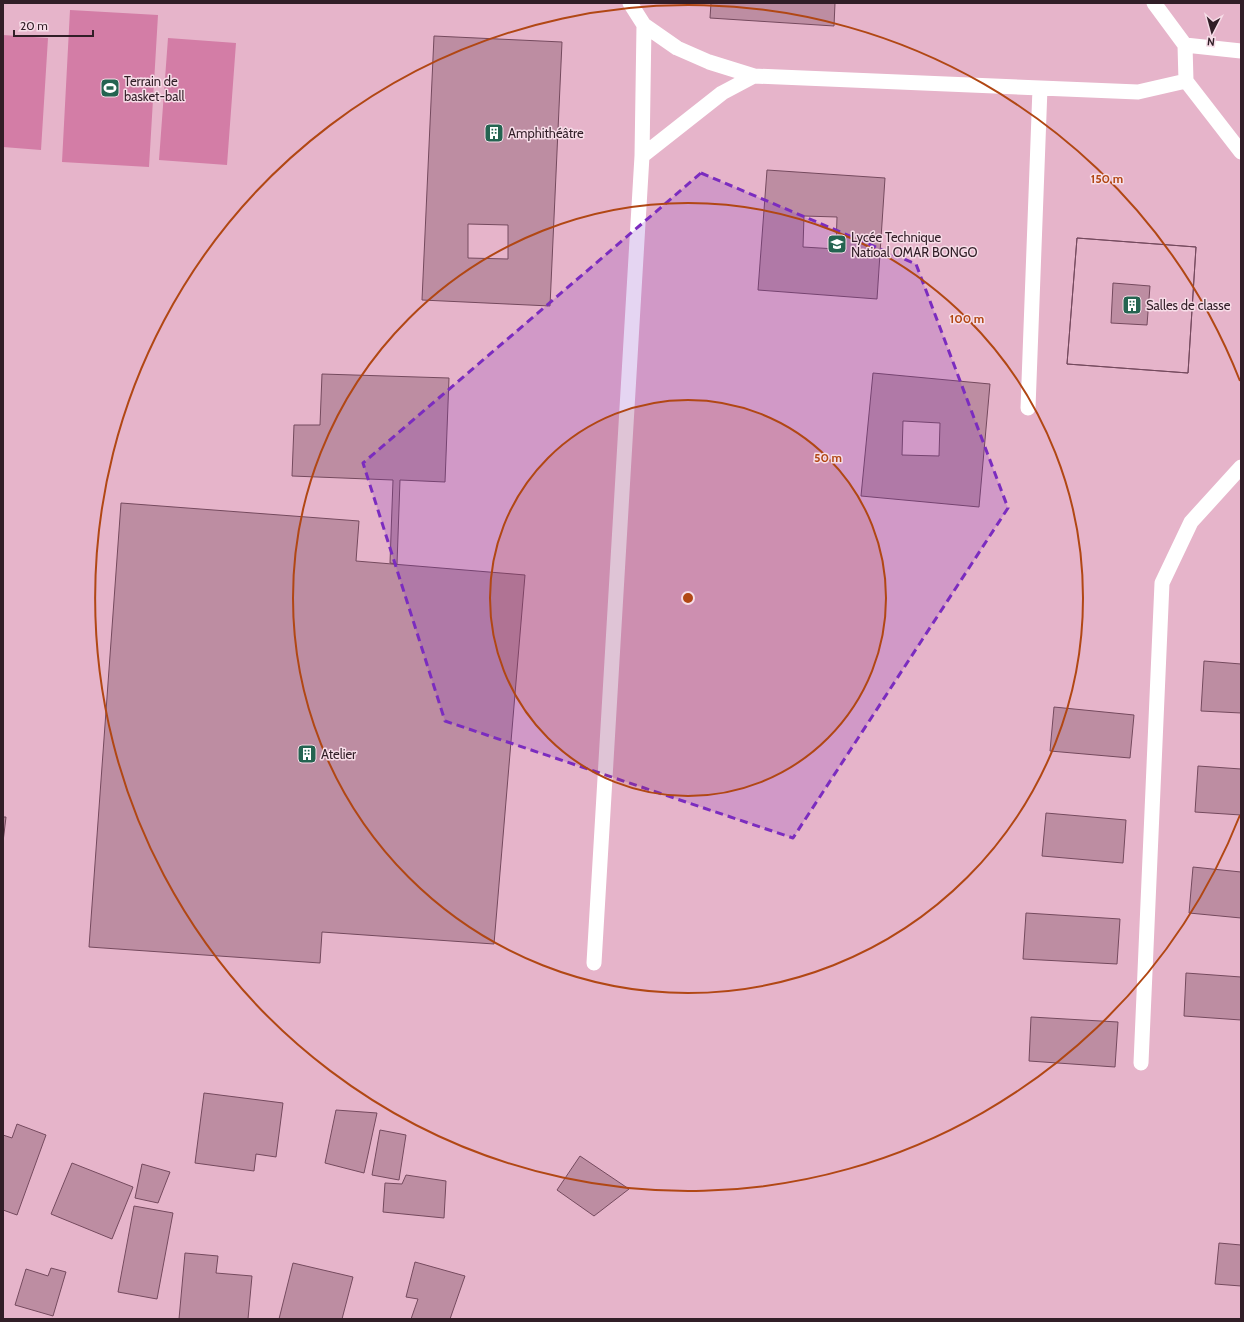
<svg xmlns="http://www.w3.org/2000/svg" width="1244" height="1322" viewBox="0 0 1244 1322" font-family="Cabin,sans-serif">
	<style>
		.green { fill: #d37da6 }
		.building { fill: #bd8da2; stroke: #754a5e; fill-rule: evenodd }
		.lines { fill: none; stroke-linecap: round; stroke-linejoin: round }
		.service { stroke: #fff; stroke-width: 15 }
		.marked { fill: #7b2cbf; fill-opacity: 0.2; stroke: #7b2cbf; stroke-width: 3; stroke-dasharray: 8 5; stroke-linejoin: round }
		.ring { fill: none; stroke: #b14714; stroke-width: 2 }
		.labels { text-anchor: middle; dominant-baseline: central; stroke-width: 3; stroke-linejoin: round; paint-order: stroke }
		.poi-label { font-size: 13px; fill: #311e27; stroke: #f7dde8; text-anchor: start }
		.centre { fill: #b14714; stroke: #f7dde8; stroke-width: 2 }
		.ring-label { font-size: 12px; text-anchor: middle; font-weight: bold; fill: #b14714; stroke: #f7dde8; stroke-width: 3; stroke-linejoin: round; paint-order: stroke }
	</style>
	<rect width="100%" height="100%" fill="#e6b4ca"/>
	<path class="green" d="M70,10L158,15L149,167L62,162Z
		M3,35L48,38L41,150L3,147Z
		M168,38L236,43L227,165L159,160Z"/>
	<path class="building" d="M711,3H835L834,26L710,18Z
		M434,36L562,42L550,306L422,300ZM468,224L508,225V259L468,258Z
		M767,170L885,178L877,299L758,290ZM804,216L837,217L836,249L803,247Z
		M1077,238L1196,247L1188,373L1067,364Z
		M1077,238L1196,247L1188,373L1067,364ZM1113,283L1150,286L1147,325L1111,323Z
		M873,373L990,384L979,507L861,496ZM903,421L940,423L939,456L902,455Z
		M322,374L449,378L445,482L400,480L397,564L390,563L393,480L292,476L294,425H320Z
		M121,503L359,521L356,561L525,575L494,944L322,932L320,963L89,947Z
		M1204,661L1241,664V713L1201,711Z
		M1054,707L1134,715L1130,758L1050,751Z
		M1198,766L1241,769V815L1195,812Z
		M1046,813L1126,820L1123,863L1042,856Z
		M3,817H6L3,842Z
		M1193,867L1241,872V918L1189,913Z
		M1026,913L1120,919L1117,964L1023,959Z
		M1186,973L1241,977V1020L1184,1016Z
		M1031,1017L1118,1022L1115,1067L1029,1061Z
		M204,1093L283,1103L276,1157L256,1154L254,1171L195,1163Z
		M336,1110L377,1113L364,1173L325,1163Z
		M17,1124L46,1135L17,1215L3,1210V1135L12,1138Z
		M380,1130L406,1135L399,1180L372,1175Z
		M580,1156L629,1189L594,1216L557,1190Z
		M72,1163L133,1187L112,1239L51,1214Z
		M142,1164L170,1172L158,1203L135,1198Z
		M406,1175L446,1181L444,1218L383,1212L385,1183L402,1184Z
		M134,1206L173,1213L157,1299L118,1292Z
		M1219,1243L1241,1245V1286L1215,1284Z
		M185,1253L218,1256L216,1273L252,1276L248,1319H179Z
		M415,1262L465,1276L450,1319H411L418,1299L406,1297Z
		M293,1263L353,1277L342,1319H279Z
		M51,1268L66,1272L53,1316L15,1305L26,1269L48,1276Z"/>
	<g class="lines">
		<path class="service" d="M1154,3L1185,45L1186,81L1241,152
			M644,25L677,48L709,62L754,76L1138,92L1186,81
			M1185,45L1241,51
			M642,156L722,93L754,76
			M1028,408L1040,88
			M594,963L642,156L644,25L630,3
			M1141,1063L1162,583L1191,522L1241,467"/>
	</g>
	<path class="marked" d="M701,173L916,264L1008,508L793,838L445,721L363,463Z"/>
	<circle cx="688" cy="598" r="198" fill="#b14714" fill-opacity=".12"/>
	<g class="ring">
		<circle cx="688" cy="598" r="198"/>
		<circle cx="688" cy="598" r="395"/>
		<path d="M1240 815A593 593 0 1 1 1240 381"/>
	</g>
	<defs>
		<g id="stadium-square" transform="scale(1)"><rect x="-9" y="-9" width="18" height="18" rx="4" fill="#246451" stroke="#f7dde8"/><path d="M0-5a6.5 5 0 1 0 0 10a6.5 5 0 1 0 0-10ZM-3.5-1.8h7v3.6h-7Z" fill="#fff"/></g>
		<g id="building-square" transform="scale(1)"><rect x="-9" y="-9" width="18" height="18" rx="4" fill="#246451" stroke="#f7dde8"/><path d="M-4-6H4V6H1V3H-1V6H-4ZM-2.5-4.3h1.7v1.8h-1.7ZM.8-4.3h1.7v1.8H.8ZM-2.5-1h1.7V.8h-1.7ZM.8-1h1.7V.8H.8Z" fill="#fff"/></g>
		<g id="school-square" transform="scale(1)"><rect x="-9" y="-9" width="18" height="18" rx="4" fill="#246451" stroke="#f7dde8"/><path d="M0-5L7-2L0 1L-7-2ZM-4 1L0 2.5L4 1V4Q0 6-4 4Z" fill="#fff"/></g>
	</defs>
	<g fill-rule="evenodd">
		<use href="#stadium-square" x="110" y="88"/>
		<use href="#building-square" x="494" y="133"/>
		<use href="#school-square" x="837" y="244"/>
		<use href="#building-square" x="1132" y="305"/>
		<use href="#building-square" x="307" y="754"/>
	</g>
	<g class="labels">
		<g class="poi-label">
			<text x="124" y="81">Terrain de<tspan x="124" dy="15">basket-ball</tspan></text>
			<text x="508" y="133">Amphithéâtre</text>
			<text x="851" y="237">Lycée Technique<tspan x="851" dy="15">Natioal OMAR BONGO</tspan></text>
			<text x="1146" y="305">Salles de classe</text>
			<text x="321" y="754">Atelier</text>
		</g>
	</g>
	<circle cx="688" cy="598" r="6" class="centre"/>
	<g class="ring-label">
		<text x="1107" y="183">150 m</text>
		<text x="967" y="323">100 m</text>
		<text x="828" y="462">50 m</text>
	</g>
	<rect width="1244" height="1322" fill="none" stroke="#311e27" stroke-width="8"/>
	<g transform="translate(1212 32) rotate(186)" stroke="#f7dde8" stroke-width="3" paint-order="stroke">
	<path d="M0-3L7 15L0 10L-7 15Z" fill="#311e27"/>
	<text y="-6" font-size="11" font-weight="bold" text-anchor="middle" fill="#311e27">N</text>
	</g>
	<path d="M14 30v6h79v-6" fill="none" stroke="#311e27" stroke-width="2"/>
	<text x="20" y="30" font-size="12" fill="#311e27" stroke="#f7dde8" stroke-width="3" paint-order="stroke">20 m</text>
</svg>
